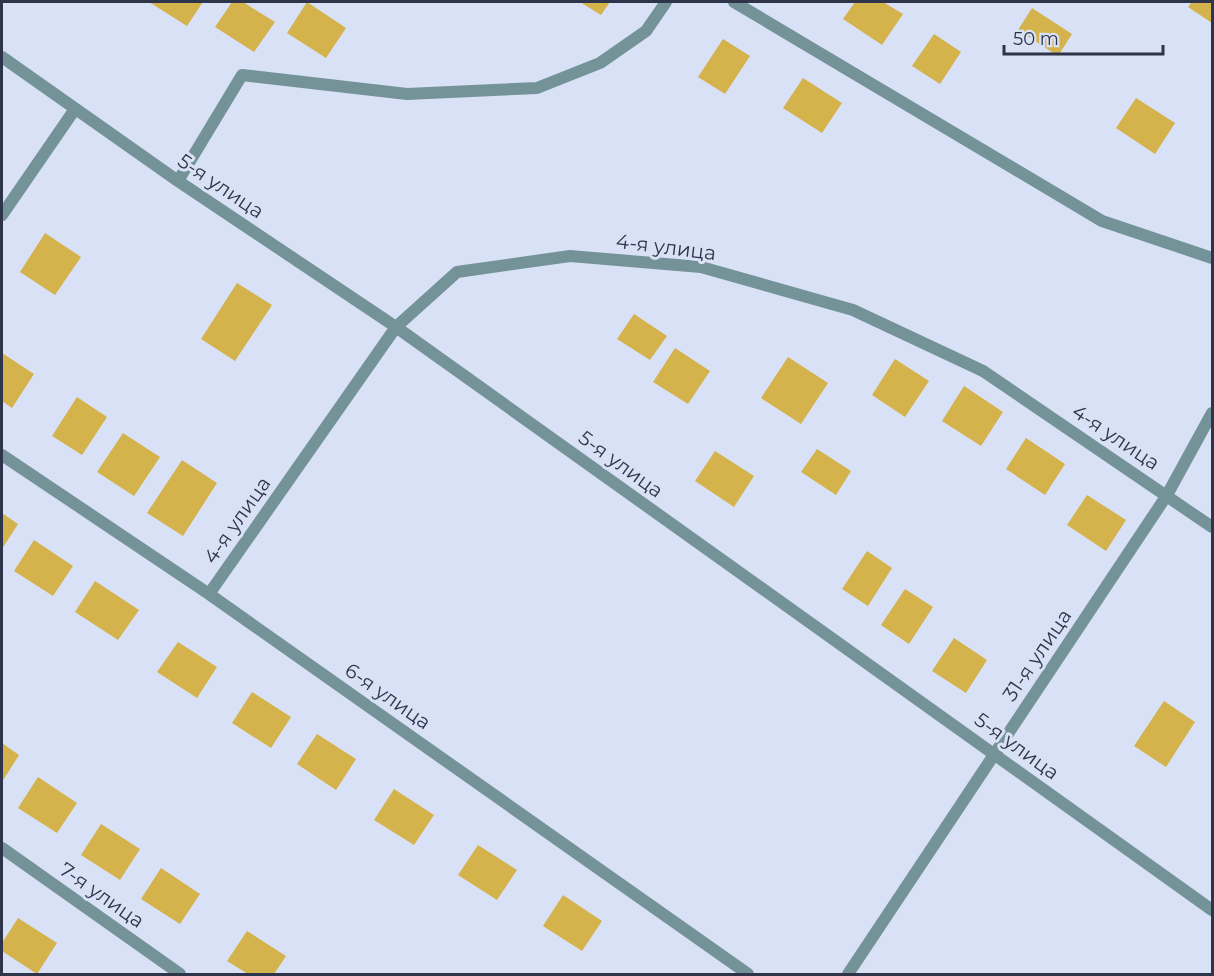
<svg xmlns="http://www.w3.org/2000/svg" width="1214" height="976" viewBox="0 0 1214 976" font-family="Montserrat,sans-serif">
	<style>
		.building { fill: #d4b24c }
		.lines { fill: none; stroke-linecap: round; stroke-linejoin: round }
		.street { stroke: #749399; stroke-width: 12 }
		.labels { text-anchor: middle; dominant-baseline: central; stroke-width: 6; stroke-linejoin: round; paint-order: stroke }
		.street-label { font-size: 20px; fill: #2e354b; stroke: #d9e1f7 }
	</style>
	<rect width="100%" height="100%" fill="#d9e1f7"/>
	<path class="building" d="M149,2H203L187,26Z
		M232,2H243L275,22L254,52L215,27Z
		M307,2L346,28L326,58L287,33Z
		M580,2H610L601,15Z
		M855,2H883L903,14L882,45L843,19Z
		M1192,2H1212V23L1188,7Z
		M1032,8L1072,34L1058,56L1018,30Z
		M934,34L961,52L940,84L912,66Z
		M723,39L750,56L725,94L698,77Z
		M803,78L842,103L822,133L783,108Z
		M1136,98L1175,123L1155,154L1116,128Z
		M45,233L81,257L55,295L20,272Z
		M237,283L272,305L235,361L201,339Z
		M634,314L667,336L650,360L617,339Z
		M675,348L710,371L688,404L653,382Z
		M2,353L34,374L12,408L2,401Z
		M788,357L828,383L801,424L761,398Z
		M895,359L929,381L905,417L872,395Z
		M964,386L1003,412L981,446L942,421Z
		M77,397L107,417L82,455L52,436Z
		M123,433L160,457L134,496L97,472Z
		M1026,438L1065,464L1045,495L1006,469Z
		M817,449L851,471L836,495L801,472Z
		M715,451L754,476L734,507L695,481Z
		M182,460L217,483L183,536L147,513Z
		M1087,495L1126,520L1106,551L1067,525Z
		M2,513L18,524L2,549Z
		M34,540L73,566L53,596L14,571Z
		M867,551L892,568L868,606L842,589Z
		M95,581L139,610L118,640L75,612Z
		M905,589L933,607L909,644L881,625Z
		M954,638L987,660L966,693L932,671Z
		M178,642L217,667L197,698L157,672Z
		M252,692L291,717L271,748L232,723Z
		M1164,701L1195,722L1166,767L1134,746Z
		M317,734L356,759L336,790L297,764Z
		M2,743L19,755L2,782Z
		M38,777L77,803L57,833L18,808Z
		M394,789L434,815L414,845L374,820Z
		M101,824L140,849L120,880L81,855Z
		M478,845L517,870L497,900L458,875Z
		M161,868L200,894L180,924L141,899Z
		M563,895L602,921L582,951L543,926Z
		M18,918L57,943L37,974L2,951V943Z
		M247,931L286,956L274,974H248L227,961Z"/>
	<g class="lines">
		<path class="street" d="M734,2L1102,221L1212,258
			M2,57L178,181L396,327L1212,910
			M178,181L242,75L407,94L537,88L600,63L646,31L666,2
			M2,215L75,109
			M2,455L209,594L748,974
			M209,594L396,327L457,272L570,256L701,267L853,310L983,371L1212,527
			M2,848L180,974
			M848,974L1167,495L1212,413"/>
	</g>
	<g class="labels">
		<g class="street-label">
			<text transform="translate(221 186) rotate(34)">5-я улица</text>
			<text transform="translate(666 247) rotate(7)">4-я улица</text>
			<text transform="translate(1116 437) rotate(34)">4-я улица</text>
			<text transform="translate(621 464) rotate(36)">5-я улица</text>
			<text transform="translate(237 520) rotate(-55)">4-я улица</text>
			<text transform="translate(1037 655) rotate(-56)">31-я улица</text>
			<text transform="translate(388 696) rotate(35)">6-я улица</text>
			<text transform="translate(1017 746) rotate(36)">5-я улица</text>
			<text transform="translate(102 895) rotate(35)">7-я улица</text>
		</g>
	</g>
	<rect width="1214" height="976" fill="none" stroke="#2e354b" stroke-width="6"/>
	<path d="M1004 45v9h159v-9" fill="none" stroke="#2e354b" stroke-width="3"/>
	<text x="1013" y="45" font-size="18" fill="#2e354b" stroke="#d9e1f7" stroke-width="4.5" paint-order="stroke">50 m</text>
</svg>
